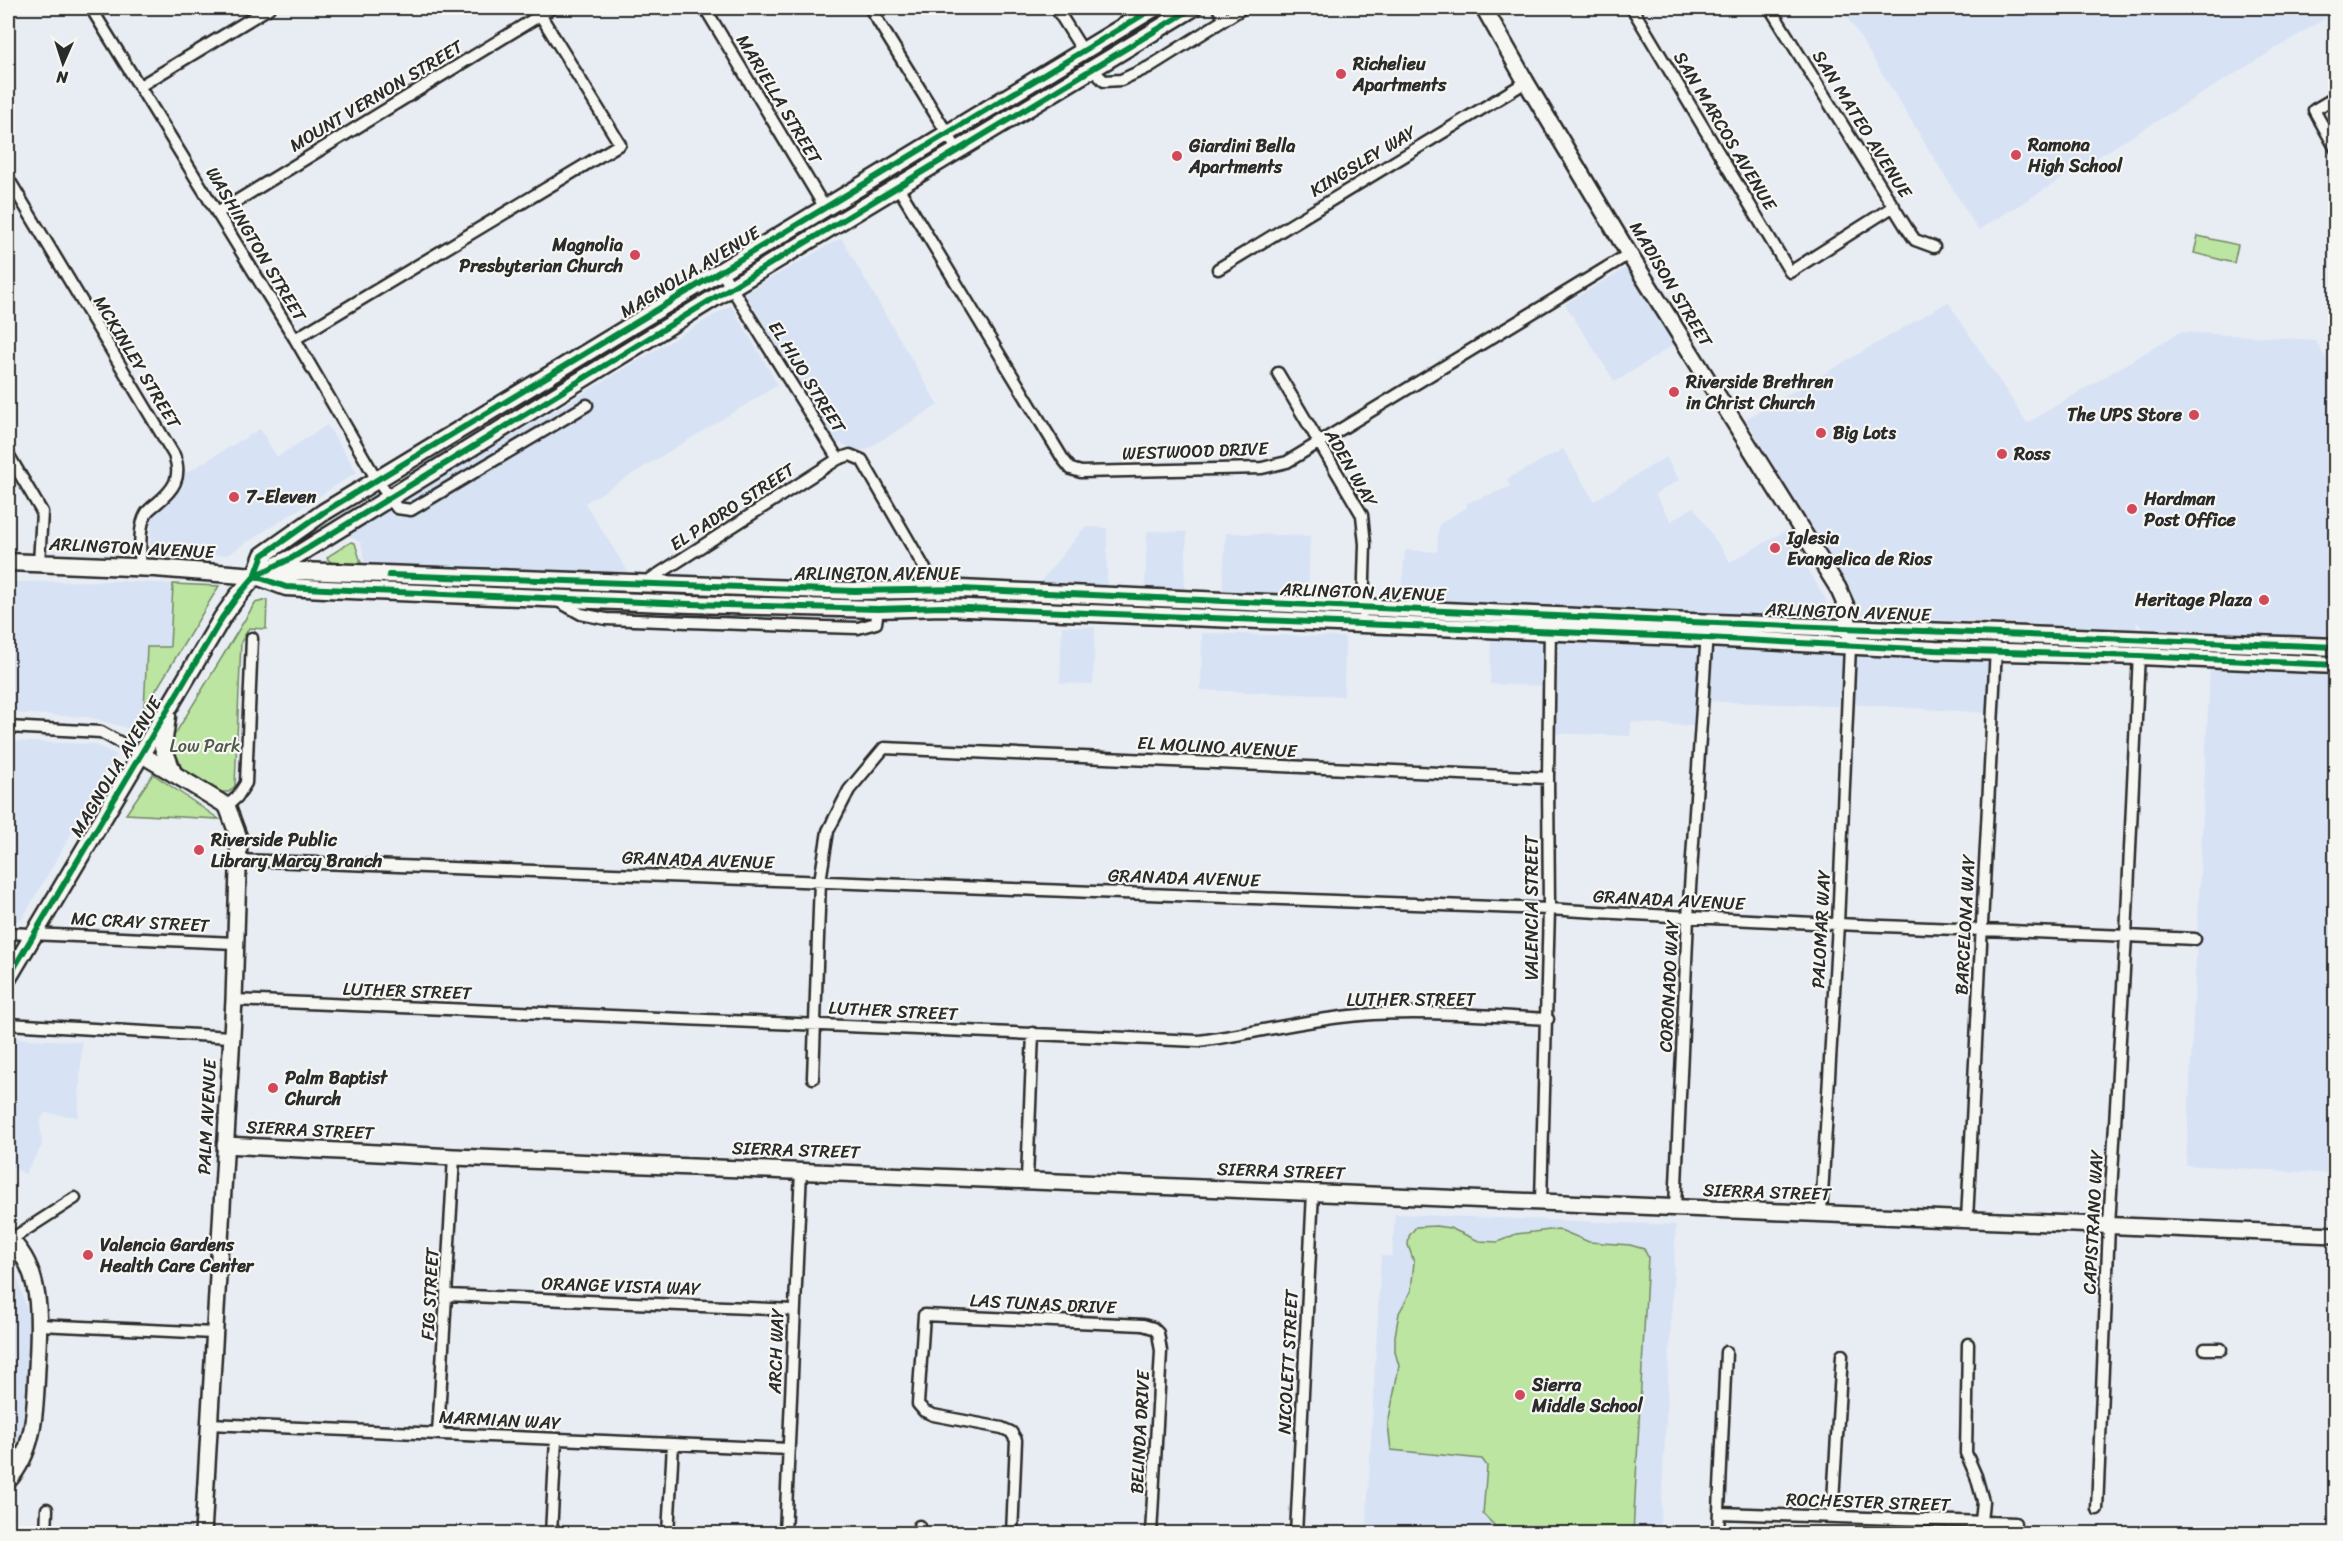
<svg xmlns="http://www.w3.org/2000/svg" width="2343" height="1541" viewBox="0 0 2343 1541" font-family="Sriracha,sans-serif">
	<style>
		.built { fill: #d7e2f4 }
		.green { fill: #bbe5a1; stroke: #738866; stroke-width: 1.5 }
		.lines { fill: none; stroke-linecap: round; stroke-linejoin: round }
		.street-casing { stroke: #2b2b2b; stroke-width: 15 }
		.secondary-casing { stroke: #2b2b2b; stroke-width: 20 }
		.primary-casing { stroke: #2b2b2b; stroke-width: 21 }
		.street { stroke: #f6f6f2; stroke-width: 10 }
		.secondary { stroke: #f6f6f2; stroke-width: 15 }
		.primary { stroke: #f6f6f2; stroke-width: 16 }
		.cycleway-casing { stroke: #f6f6f2; stroke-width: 10 }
		.cycleway { stroke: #00873e; stroke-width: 6 }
		.poi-dot { fill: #d1495b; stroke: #f6f6f2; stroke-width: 2 }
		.labels { text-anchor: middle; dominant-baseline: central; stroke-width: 4.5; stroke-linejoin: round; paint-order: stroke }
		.poi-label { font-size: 18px; font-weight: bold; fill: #2b2b2b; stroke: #f6f6f2; text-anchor: start }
		.street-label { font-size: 18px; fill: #2b2b2b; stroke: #f6f6f2 }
		.park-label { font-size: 18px; fill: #4f5a48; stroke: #f6f6f2 }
	</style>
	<rect width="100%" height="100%" fill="#e8edf3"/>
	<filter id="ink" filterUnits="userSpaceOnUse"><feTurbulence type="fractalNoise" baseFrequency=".0167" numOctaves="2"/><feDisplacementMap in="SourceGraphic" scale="12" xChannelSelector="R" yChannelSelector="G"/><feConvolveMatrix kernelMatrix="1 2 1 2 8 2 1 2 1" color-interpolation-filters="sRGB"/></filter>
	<g filter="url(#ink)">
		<path class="built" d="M1842,8H2335L2336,12L1978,230Z
			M841,238L938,405L866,450H860L838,443L830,433L745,293Z
			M1628,267L1675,344L1615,382L1565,304Z
			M1948,302L2027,423L2180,332L2315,340L2335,373V638L2142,629L2138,622L2135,629L1860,616L1746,419Z
			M731,305L778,385L585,503L630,575L365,564L361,543L344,533L408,498Z
			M327,425L357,472L227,555L150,553L152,516L183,487L184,474L260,429L277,457Z
			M1563,449L1594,501L1666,457L1679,480L1655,494L1671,521L1694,507L1730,562L1787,530L1790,539L1826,600L1825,608L1813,617L1401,601L1405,550L1437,552L1439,524L1467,507V503L1510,487L1507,479Z
			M1085,527L1107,528V587L1038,585Z
			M1147,531L1187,532L1184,592L1145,589Z
			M1226,533L1310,536L1308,595L1222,593Z
			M118,581L173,584L170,648L147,647L143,716L135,728L130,729L89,717L8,713V582Z
			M1062,626L1095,627L1093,684L1060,683Z
			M1202,633L1345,637L1344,696L1201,690Z
			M1491,638L1977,660L2004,669L2001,714L1852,704L1835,706L1706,701L1704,727L1631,722L1630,736L1551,733V686L1490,684Z
			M2210,668L2335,675V1174L2186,1165Z
			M8,741L94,744L117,755L23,917L17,921H8Z
			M12,1038L82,1042L78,1117L45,1113L40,1122L42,1146L25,1174L13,1167L8,1177V1039Z
			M1395,1214L1676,1225L1660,1533L1366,1534L1381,1256H1392Z
			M8,1261L16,1273L31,1323L22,1427L17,1445L8,1465Z"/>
		<path class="green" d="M2198,236L2238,245L2234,263L2194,253Z
			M351,542L355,543L362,566C350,566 334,569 327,558L330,555Z
			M173,584L219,586L144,710L147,647H170Z
			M267,600L266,629L249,628L241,642L235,786L229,792H218L180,769L169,744L255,603Z
			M153,774L219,819L126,814Z
			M1436,1226L1450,1228L1479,1241L1498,1242L1516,1234L1558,1229L1589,1242L1630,1245L1644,1249L1648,1257L1633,1533L1495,1526L1483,1514L1487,1466L1482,1459L1391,1450L1388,1424L1399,1366L1395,1352V1336L1399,1313L1411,1291L1414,1262L1408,1245L1409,1236L1416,1227Z"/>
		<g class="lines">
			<g class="street-casing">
				<path id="street" d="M91,8L295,339L377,480L397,508L411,510L587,405
					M705,8L825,208
					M870,8L958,151
					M1056,8L1083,51
					M1218,8L1224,18
					M1632,8L1790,272L1894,206
					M1770,8L1906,227L1915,240L1934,247
					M1092,69L1104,81L1121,80L1149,67L1243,8
					M140,86L269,8
					M2336,97L2314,110L2336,149
					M8,178L174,455C183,478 173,490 156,504C152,507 148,510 146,514C138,528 141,551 140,567
					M898,187L1063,459L1071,469L1081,472L1262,468L1287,462L1629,254
					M217,213L552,8
					M1218,269L1526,82
					M721,271L838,459
					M295,339L620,144L536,8
					M1278,373L1362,515L1365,544L1363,612
					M8,454L42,512L39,563
					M646,582L838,459L850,455L862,460L939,593
					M556,600L581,614L606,619L824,627L858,628L876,623L878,609
					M8,727L101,732L141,754
					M227,806L237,797L246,783L252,638
					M239,860L1549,909C1764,923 1980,929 2195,939
					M8,933L235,943
					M234,1000L1199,1041C1253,1034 1306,1019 1361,1015C1423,1010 1486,1016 1548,1019
					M8,1024L231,1037
					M813,1078L820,881L828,831L849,790L884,748L1548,778
					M1027,1179L1033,1033
					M1541,1201L1549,909L1548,778L1550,626
					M1675,1207L1688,918L1707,632
					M1821,1213L1838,924L1850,646
					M1967,1220L1996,648
					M10,1240L75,1198
					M447,1295L793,1310
					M39,1325L214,1333
					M1968,1344L1966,1453L1976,1476L1983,1501L1981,1522
					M2205,1349H2221
					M209,1424L789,1449
					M438,1434L454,1157
					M2097,1509L2109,1226L2126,936L2139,653
					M1719,1513L2015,1523
					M1832,1517L1842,1355
					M919,1526L921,1534
					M46,1534L47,1509
					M551,1534L556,1439
					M668,1534L673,1444
					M785,1534L801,1170
					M1012,1534L1016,1440L1011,1432L1002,1428L933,1415L924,1411L918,1404L924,1315L1143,1325L1153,1328L1158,1333L1161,1351L1151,1534
					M1296,1534L1313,1192
					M1718,1534L1726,1352"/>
			</g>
			<g class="secondary-casing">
				<path id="secondary" d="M1484,8L1526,82L1629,254L1838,588L1846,606L1850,638
					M141,754L227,806L239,838L234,1000L203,1534
					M225,1145L454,1157L2336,1235
					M8,1238C45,1270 39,1325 37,1368C35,1408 36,1449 8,1481"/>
			</g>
			<g class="primary-casing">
				<path id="primary" d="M8,562L155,568L255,576L299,571L855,591L961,589L1690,622L2336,647
					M267,570L292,558L732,287L1193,8
					M259,577L286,587L325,589L690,604L878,609L942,607L1706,638L1935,650L2139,656L2336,665
					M167,716L163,747L173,773
					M8,978L222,618L237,597L255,576L263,555L324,512L1154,8"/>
			</g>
			<use href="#street" class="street"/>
			<use href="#secondary" class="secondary"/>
			<use href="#primary" class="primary"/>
			<g class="cycleway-casing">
				<path id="cycleway" d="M389,575L855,591L961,589L1690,622L2336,647
					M255,576L286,587L325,589L690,604L878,609L942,607L1706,638L1935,650L2139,656L2336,665
					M255,576L292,558L732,287L1193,8
					M8,978L222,618L237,597L255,576L263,555L324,512L1154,8"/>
			</g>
			<use href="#cycleway" class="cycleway"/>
		</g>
	</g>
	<g class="poi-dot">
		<circle cx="1341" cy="74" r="6"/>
		<circle cx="2016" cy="155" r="6"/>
		<circle cx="1177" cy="156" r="6"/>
		<circle cx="635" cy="255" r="6"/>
		<circle cx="1674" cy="392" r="6"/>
		<circle cx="2194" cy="415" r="6"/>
		<circle cx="1821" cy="433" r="6"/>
		<circle cx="2002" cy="454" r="6"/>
		<circle cx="234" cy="497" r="6"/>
		<circle cx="2132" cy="509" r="6"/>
		<circle cx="1775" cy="548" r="6"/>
		<circle cx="2264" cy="600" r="6"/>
		<circle cx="199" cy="850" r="6"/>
		<circle cx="273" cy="1088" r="6"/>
		<circle cx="88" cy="1255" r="6"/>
		<circle cx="1520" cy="1395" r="6"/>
	</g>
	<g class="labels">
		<g class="poi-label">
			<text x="1353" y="64">Richelieu<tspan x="1353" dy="21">Apartments</tspan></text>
			<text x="2028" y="145">Ramona<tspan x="2028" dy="21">High School</tspan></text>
			<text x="1189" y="146">Giardini Bella<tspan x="1189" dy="21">Apartments</tspan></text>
			<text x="623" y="245" text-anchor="end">Magnolia<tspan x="623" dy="21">Presbyterian Church</tspan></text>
			<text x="1686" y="382">Riverside Brethren<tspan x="1686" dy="21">in Christ Church</tspan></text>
			<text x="2182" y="415" text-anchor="end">The UPS Store</text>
			<text x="1833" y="433">Big Lots</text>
			<text x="2014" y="454">Ross</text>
			<text x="246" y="497">7-Eleven</text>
			<text x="2144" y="499">Hardman<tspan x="2144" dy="21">Post Office</tspan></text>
			<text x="1787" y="538">Iglesia<tspan x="1787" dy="21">Evangelica de Rios</tspan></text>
			<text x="2252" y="600" text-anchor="end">Heritage Plaza</text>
			<text x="211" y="840">Riverside Public<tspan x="211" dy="21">Library Marcy Branch</tspan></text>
			<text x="285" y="1078">Palm Baptist<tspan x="285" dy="21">Church</tspan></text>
			<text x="100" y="1245">Valencia Gardens<tspan x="100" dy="21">Health Care Center</tspan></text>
			<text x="1532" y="1385">Sierra<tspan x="1532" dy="21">Middle School</tspan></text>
		</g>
		<g class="street-label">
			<text transform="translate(376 96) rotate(-31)">MOUNT VERNON STREET</text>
			<text transform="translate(779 99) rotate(59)">MARIELLA STREET</text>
			<text transform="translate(1862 124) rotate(58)">SAN MATEO AVENUE</text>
			<text transform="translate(1725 131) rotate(59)">SAN MARCOS AVENUE</text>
			<text transform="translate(1363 161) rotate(-31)">KINGSLEY WAY</text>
			<text transform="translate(256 244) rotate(59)">WASHINGTON STREET</text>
			<text transform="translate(690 272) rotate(-31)">MAGNOLIA AVENUE</text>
			<text transform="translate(1671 284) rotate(59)">MADISON STREET</text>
			<text transform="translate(137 362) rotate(59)">MCKINLEY STREET</text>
			<text transform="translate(807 377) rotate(58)">EL HIJO STREET</text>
			<text transform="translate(1195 451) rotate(-2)">WESTWOOD DRIVE</text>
			<text transform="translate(1351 468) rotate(60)">ADEN WAY</text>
			<text transform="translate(732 507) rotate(-33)">EL PADRO STREET</text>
			<text transform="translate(132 548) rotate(3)">ARLINGTON AVENUE</text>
			<text x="877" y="574">ARLINGTON AVENUE</text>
			<text transform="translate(1363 592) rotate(2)">ARLINGTON AVENUE</text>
			<text transform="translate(1848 612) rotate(2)">ARLINGTON AVENUE</text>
			<text transform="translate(1217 747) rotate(3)">EL MOLINO AVENUE</text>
			<text transform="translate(116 767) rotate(-59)">MAGNOLIA AVENUE</text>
			<text transform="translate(698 860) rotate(2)">GRANADA AVENUE</text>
			<text transform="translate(1184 878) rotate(2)">GRANADA AVENUE</text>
			<text transform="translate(1669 900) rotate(3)">GRANADA AVENUE</text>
			<text transform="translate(1532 908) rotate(-90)">VALENCIA STREET</text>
			<text transform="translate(140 922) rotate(3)">MC CRAY STREET</text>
			<text transform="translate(1965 925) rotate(-87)">BARCELONA WAY</text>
			<text transform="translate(1821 929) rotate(-87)">PALOMAR WAY</text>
			<text transform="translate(1669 986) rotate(-87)">CORONADO WAY</text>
			<text transform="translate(407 991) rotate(2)">LUTHER STREET</text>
			<text x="1411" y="1000">LUTHER STREET</text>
			<text transform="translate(893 1011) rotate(3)">LUTHER STREET</text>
			<text transform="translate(207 1117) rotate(-87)">PALM AVENUE</text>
			<text transform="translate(310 1130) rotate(3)">SIERRA STREET</text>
			<text transform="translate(796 1150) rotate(2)">SIERRA STREET</text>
			<text transform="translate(1281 1171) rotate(2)">SIERRA STREET</text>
			<text transform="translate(1767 1192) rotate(2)">SIERRA STREET</text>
			<text transform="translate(2093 1222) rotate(-87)">CAPISTRANO WAY</text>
			<text transform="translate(621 1286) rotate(2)">ORANGE VISTA WAY</text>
			<text transform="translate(430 1294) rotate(-87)">FIG STREET</text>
			<text transform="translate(1043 1304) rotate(3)">LAS TUNAS DRIVE</text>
			<text transform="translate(776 1351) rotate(-88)">ARCH WAY</text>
			<text transform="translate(1288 1362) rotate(-87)">NICOLETT STREET</text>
			<text transform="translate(500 1420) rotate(3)">MARMIAN WAY</text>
			<text transform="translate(1140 1432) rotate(-87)">BELINDA DRIVE</text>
			<text transform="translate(1868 1502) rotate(2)">ROCHESTER STREET</text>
		</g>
		<g class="park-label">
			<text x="205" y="746">Low Park</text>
		</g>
	</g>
	<rect width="2343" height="1541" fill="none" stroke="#f6f6f2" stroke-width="30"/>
	<rect x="15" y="15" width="2313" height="1511" fill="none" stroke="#2b2b2b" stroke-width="2" filter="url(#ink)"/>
	<g transform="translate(63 63) rotate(183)" stroke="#f6f6f2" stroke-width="4.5" paint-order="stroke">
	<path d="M0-4.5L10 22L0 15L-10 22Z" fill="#2b2b2b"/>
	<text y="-9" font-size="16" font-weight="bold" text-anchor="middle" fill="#2b2b2b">N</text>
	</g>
</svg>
